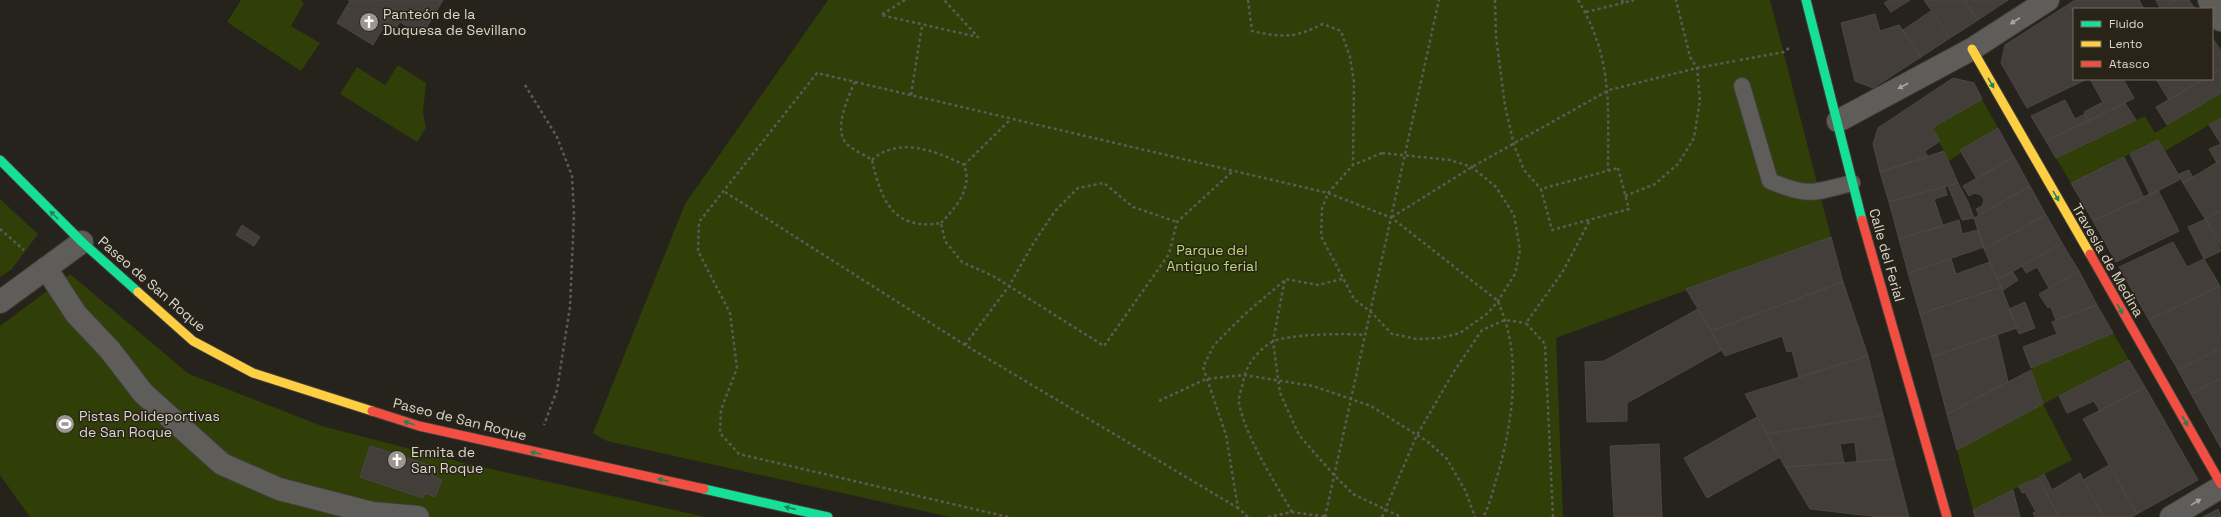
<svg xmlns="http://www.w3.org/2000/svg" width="2221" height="517" viewBox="0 0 2221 517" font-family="'Space Grotesk',sans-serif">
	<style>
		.green { fill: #303e07 }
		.building { fill: #433e3a; stroke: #4c4744 }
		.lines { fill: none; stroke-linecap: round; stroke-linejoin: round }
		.lane-casing { stroke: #423f39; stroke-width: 18 }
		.street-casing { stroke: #423f39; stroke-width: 24 }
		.fast-casing { stroke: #423f39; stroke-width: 11 }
		.slow-casing { stroke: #423f39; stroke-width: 11 }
		.jam-casing { stroke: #423f39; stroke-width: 11 }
		.path { stroke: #5c5a57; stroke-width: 2.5; stroke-dasharray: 3 3; stroke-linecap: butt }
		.lane { stroke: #5e5d5a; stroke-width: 16 }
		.street { stroke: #5e5d5a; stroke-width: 22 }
		.fast { stroke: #16e098; stroke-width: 9 }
		.slow { stroke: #ffcf43; stroke-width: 9 }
		.jam { stroke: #f24e42; stroke-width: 9 }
		.oneway { fill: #a8a6a0 }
		.oneway2 { fill: #208258 }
		.labels { text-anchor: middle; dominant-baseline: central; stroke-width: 3; stroke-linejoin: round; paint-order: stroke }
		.poi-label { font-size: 14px; fill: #dad6ce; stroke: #2a2418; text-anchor: start }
		.park-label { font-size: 14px; fill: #b9da76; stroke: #2a2418 }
		.street-label { font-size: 14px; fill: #dad6ce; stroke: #2a2418 }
	</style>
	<rect width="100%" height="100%" fill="#26231c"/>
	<path class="green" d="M241,0H300L304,3L291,26L320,43L301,71L227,22Z
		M828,0H1770L1831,237L1556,338L1563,517H950L607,441L593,433L685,204Z
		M398,65L426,83L423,112L426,128L417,142L340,94L357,67L385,85Z
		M2221,93V118L2165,151L2158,140L2071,183L2056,158L2145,116L2155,133Z
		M1982,99L1998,128L1960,150L1961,153L1949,161L1932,128Z
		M0,199L38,234L12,269L0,277Z
		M70,274L189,374L322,426L464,463L706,517H30L0,475V326Z
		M2113,333L2129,360L2043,404L2072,460L1973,510L1957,450L2043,404L2031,368Z"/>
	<path class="building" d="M348,0H443L422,35L400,22L396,28L386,23L373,45L337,23L350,1Z
		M1889,0H1910L1891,12L1884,3Z
		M1924,0H1964L1978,20L1950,38Z
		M1964,0H2008L1978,20Z
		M2075,0H2139L2144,9H2074V14L2069,4Z
		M2156,0H2177L2160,8Z
		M2177,0H2189L2195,9H2161Z
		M2069,4L2074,14V79H2087L2027,108L2001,63L2005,45Z
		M1931,11L1950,38L1921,57L1903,30Z
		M1875,14L1880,31L1899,25L1921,57L1873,88L1855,81L1841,23Z
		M2212,37L2221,51V69L2212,74Z
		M2221,69V93L2167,125L2156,107L2204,79H2212V74Z
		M1953,78L1974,83L1982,99L1932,128L1940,141L1925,151L1928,157L1880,172L1873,144L1878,128Z
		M2090,79H2123L2134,98L2089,121L2084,112L2103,102Z
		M2156,79H2204L2169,100Z
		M2065,100L2075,119L2085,114L2089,121L2046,141L2031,116Z
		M2125,103L2136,120L2056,158L2046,141Z
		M2221,118V160L2217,163L2209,149L2221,144L2209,125Z
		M1998,128L2014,157L1977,179L1960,150Z
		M2158,140L2181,179L2150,195L2130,154Z
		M1944,151L1958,183L1889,202L1880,172Z
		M2014,157L2030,186L1979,215L1976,209L1982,206L1984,200L1981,195L1974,193L1969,196L1963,186Z
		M2124,157L2144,198L2093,221L2071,183Z
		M2221,160V210L2205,219L2183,183Z
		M2189,170L2193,178L2183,183L2179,174Z
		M1958,183L1968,202L1974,218L1962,220L1948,186Z
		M2030,186L2046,215L1984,249L1974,218Z
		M1945,187L1947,195L1934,199L1943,226L1899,239L1889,202L1932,190L1933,191Z
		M2158,190L2179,231L2116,262L2093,221Z
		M2221,210V247L2206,219Z
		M2046,215L2062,243L1998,280L1984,249Z
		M2206,219L2221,251L2204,259L2188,227Z
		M1959,220L1962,234L1978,230L1984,247L1908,273L1899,239Z
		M242,225L260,237L254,246L236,235Z
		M1831,237L1843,282L1711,331L1686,289Z
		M2173,242L2187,267L2204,259L2220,286L2149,320L2119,267Z
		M2062,243L2079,271L2049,288L2037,267L2026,273L2022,266Z
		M1951,259L1956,274L1990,262L2001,287L1920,314L1908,273Z
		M2012,271L2018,280L2002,291L1998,280Z
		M2079,271L2097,305L2056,320L2050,306L2048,308L2039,294Z
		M1843,282L1868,356L1799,377L1792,351L1787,352L1782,336L1725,356L1711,331Z
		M2220,286L2221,348L2178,370L2149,320Z
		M2001,287L2017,328L1932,357L1920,314Z
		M2025,302L2035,328L2019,334L2009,309Z
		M2097,305L2113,333L2031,368L2023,347L2057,334L2052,322Z
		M1698,309L1722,350L1627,403V421L1587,422L1585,362L1604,361Z
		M1997,334L2008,382L1947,414L1932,357Z
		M2221,348V378L2191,394L2178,370Z
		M1868,356L1883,415L1767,434L1745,394Z
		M2129,360L2145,387L2100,411L2094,401L2067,413L2059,396Z
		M2031,370L2043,404L1957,450L1947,414Z
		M2221,378V448L2191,394Z
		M2145,387L2198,480L2137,514L2083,419Z
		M1883,415L1894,459L1857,462L1855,442L1840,444L1844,463L1785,467L1767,434Z
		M1757,417L1780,457L1707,498L1684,458Z
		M1659,444L1662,517H1614L1610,446Z
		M370,446L435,467L433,476L442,480L435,497L425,493L423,498L360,477Z
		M1894,459L1909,517H1880L1810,509L1785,467Z
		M2109,465L2137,514L2132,517H2104L2083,480Z
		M2080,473L2083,480L2104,517H2059L2038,478L2044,474L2052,490Z
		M2038,478L2059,517H2035L2033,513L2036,512L2025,492L2022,493L2019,486Z
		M2013,490L2020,517H1975L1973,510Z
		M2218,509L2221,517H2203Z"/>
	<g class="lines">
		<g class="lane-casing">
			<path id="lane" d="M1742,86L1770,181C1808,197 1813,193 1852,183"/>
		</g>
		<g class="street-casing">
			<path id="street" d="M2209,0L2221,20
				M1838,121L1972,49L2048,0
				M46,268L76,314L110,350L143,393L222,464L279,489L372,513L418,517
				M0,302L82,242
				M2171,517L2221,487"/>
		</g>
		<g class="fast-casing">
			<path id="fast" d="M1806,0L1862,220
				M0,160L82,242L138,292
				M704,489L828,517"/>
		</g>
		<g class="slow-casing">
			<path id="slow" d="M1972,49L2090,254
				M138,292L193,341L253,373L372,411"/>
		</g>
		<g class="jam-casing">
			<path id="jam" d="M1862,220L1947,517
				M2090,254L2221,484
				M372,411L419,426L704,489"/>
		</g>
		<path class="path" d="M905,0L881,15L978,37L944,0
			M1248,0L1252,31C1284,38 1294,38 1323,24L1341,31L1350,57L1354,82L1353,165
			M1495,0L1496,36L1505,106L1514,145L1524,170L1541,189
			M1578,0C1613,58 1608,106 1608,171
			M1622,0L1623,3L1634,0
			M1586,12L1623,3
			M1740,60L1784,52L1789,48
			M855,82C848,97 832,132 848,145C855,151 865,155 872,160C881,200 893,231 941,223L945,241L962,262L993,276L1104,346L1169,254L1177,222L1233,171
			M525,85L557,137L572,176L574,214L570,307L557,390L544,425
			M911,95L922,26
			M1382,153L1450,160L1472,167L1496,187L1514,215L1520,250L1515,274L1498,301L1488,313L1460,333L1440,338L1417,339L1392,334L1371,312L1354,299L1321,236L1322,209L1328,193L1353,165Z
			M872,160C898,136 937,151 964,165
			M1618,168L1629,209L1552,230L1541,189Z
			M725,192L965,345L1238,508
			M1625,196L1655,184L1678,164L1694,138L1700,100L1697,68L1690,57L1676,0
			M1392,217L1472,167L1609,90L1697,68L1735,61
			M941,223C956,207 973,188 964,165L1011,119
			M0,229L24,250
			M1342,279L1318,285L1285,279L1273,341L1280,393L1299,435L1334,475L1353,494L1401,517
			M965,345L1009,286L1033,244L1055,211L1078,188L1104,183L1133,207L1177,222
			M1159,401L1206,379L1244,375L1313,386L1371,406L1428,442L1447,459L1465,490L1475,517
			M1292,512C1274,481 1246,438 1239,403C1238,397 1242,388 1243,382C1246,365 1257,351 1272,342C1286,334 1348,333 1365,335
			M1008,517L739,454L720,433L721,410L737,368L730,313L698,251L699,222L817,73L1328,193L1392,218L1498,301C1502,312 1507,324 1509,336C1519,380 1509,440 1495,483C1492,494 1489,507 1483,517
			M1248,517L1238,508L1226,435L1203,367L1214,345L1245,314L1285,280
			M1268,517L1292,512L1328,517
			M1325,517L1439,0
			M1382,517L1417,435L1453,373L1482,330L1505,320L1526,323
			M1553,517L1545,344L1526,323L1562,273L1590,220"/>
		<use href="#lane" class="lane"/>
		<use href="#street" class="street"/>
		<use href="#fast" class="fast"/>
		<use href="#slow" class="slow"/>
		<use href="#jam" class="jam"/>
	</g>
	<defs><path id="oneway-solid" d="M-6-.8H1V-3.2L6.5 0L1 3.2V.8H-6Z"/></defs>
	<g class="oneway">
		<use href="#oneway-solid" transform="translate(2015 21) rotate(147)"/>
		<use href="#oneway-solid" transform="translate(1903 86) rotate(152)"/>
		<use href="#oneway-solid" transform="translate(2196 502) rotate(-31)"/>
	</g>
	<g class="oneway2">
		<use href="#oneway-solid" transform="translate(1991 83) rotate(60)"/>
		<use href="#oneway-solid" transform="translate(2056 196) rotate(60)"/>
		<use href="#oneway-solid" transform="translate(54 215) rotate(-135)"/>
		<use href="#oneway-solid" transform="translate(2120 309) rotate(60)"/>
		<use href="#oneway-solid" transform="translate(2185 421) rotate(60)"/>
		<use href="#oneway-solid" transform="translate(409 423) rotate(-162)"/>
		<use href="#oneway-solid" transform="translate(536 453) rotate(-168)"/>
		<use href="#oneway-solid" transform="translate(663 480) rotate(-167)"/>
		<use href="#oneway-solid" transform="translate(790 508) rotate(-167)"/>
	</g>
	<defs>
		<g id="church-disc" transform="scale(1)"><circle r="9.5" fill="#9b9790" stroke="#2a2418"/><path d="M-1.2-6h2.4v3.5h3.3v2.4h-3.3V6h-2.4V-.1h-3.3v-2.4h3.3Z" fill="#fff"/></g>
		<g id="stadium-disc" transform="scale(1)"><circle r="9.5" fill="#9b9790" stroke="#2a2418"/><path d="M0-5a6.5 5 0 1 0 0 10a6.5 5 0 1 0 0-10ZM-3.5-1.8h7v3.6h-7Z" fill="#fff"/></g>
	</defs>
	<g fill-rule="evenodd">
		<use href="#church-disc" x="369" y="22"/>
		<use href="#stadium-disc" x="65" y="424"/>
		<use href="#church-disc" x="397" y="460"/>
	</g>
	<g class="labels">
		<g class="poi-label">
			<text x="383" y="14">Panteón de la<tspan x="383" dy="16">Duquesa de Sevillano</tspan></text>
			<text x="79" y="416">Pistas Polideportivas<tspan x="79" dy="16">de San Roque</tspan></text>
			<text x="411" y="452">Ermita de<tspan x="411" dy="16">San Roque</tspan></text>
		</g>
		<g class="park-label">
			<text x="1212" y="250">Parque del<tspan x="1212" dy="16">Antiguo ferial</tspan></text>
		</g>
		<g class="street-label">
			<text transform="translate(1887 255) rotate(74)">Calle del Ferial</text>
			<text transform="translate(2108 260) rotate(60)">Travesía de Medina</text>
			<text transform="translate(152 284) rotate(41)">Paseo de San Roque</text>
			<text transform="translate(460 419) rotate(14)">Paseo de San Roque</text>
		</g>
	</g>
	<rect x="2073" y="8" width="140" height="72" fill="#2a2418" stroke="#706b61"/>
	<rect x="2081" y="21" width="20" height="6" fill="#16e098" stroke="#706b61"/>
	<text x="2109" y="28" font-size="12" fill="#dad6ce">Fluido</text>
	<rect x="2081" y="41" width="20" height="6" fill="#ffcf43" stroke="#706b61"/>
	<text x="2109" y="48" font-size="12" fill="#dad6ce">Lento</text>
	<rect x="2081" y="61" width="20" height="6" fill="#f24e42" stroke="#706b61"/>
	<text x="2109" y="68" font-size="12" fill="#dad6ce">Atasco</text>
</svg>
